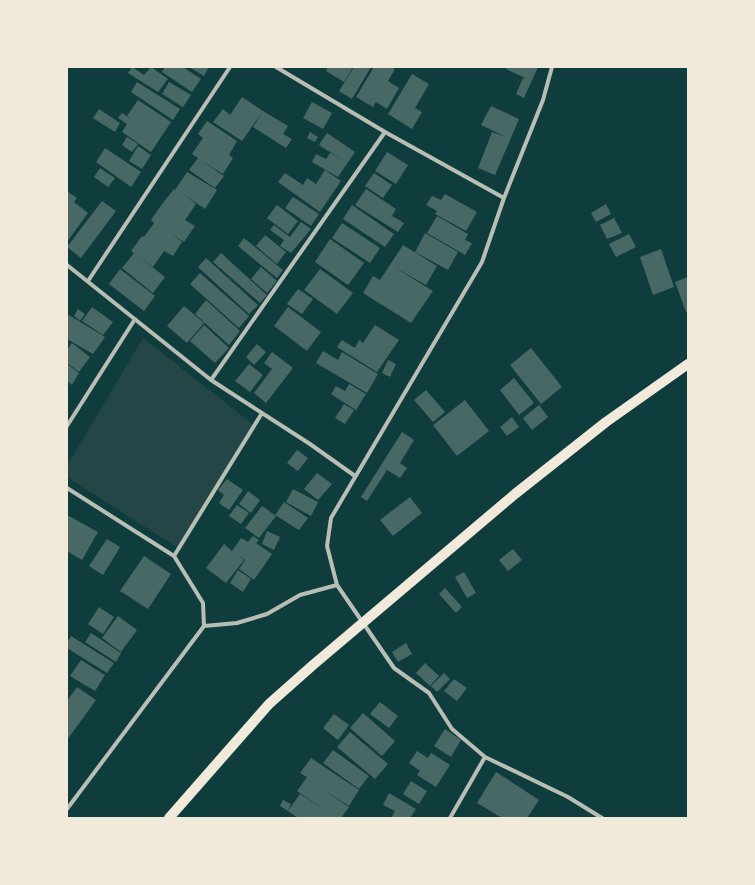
<svg xmlns="http://www.w3.org/2000/svg" width="755" height="885" viewBox="0 0 755 885" font-family="'DejaVu Sans',sans-serif">
	<style>
		.green { fill: #244646 }
		.building { fill: #486865 }
		.lines { fill: none; stroke-linecap: round; stroke-linejoin: round }
		.minor { stroke: #b8beb3; stroke-width: 4 }
		.primary { stroke: #f1e9da; stroke-width: 10 }
	</style>
	<rect width="100%" height="100%" fill="#0f3d3e"/>
	<path class="green" d="M143,338L255,426L181,550L67,477V466Z"/>
	<path class="building" d="M132,67L144,75L151,67L168,79L158,92L128,73Z
		M165,67H183L201,79L192,92L162,72Z
		M189,67H209L204,76Z
		M328,67H353L344,82L326,71Z
		M354,67H371L352,99L339,91Z
		M374,67H391L395,69L388,81L399,88L387,109L376,102L373,107L356,97Z
		M507,67H538L524,98L516,94L523,78L527,79L506,69Z
		M412,74L429,84L415,108L422,112L412,129L388,114Z
		M137,82L180,109L173,120L131,92Z
		M169,82L191,95L183,107L162,94Z
		M242,97L263,111L242,141L213,122L223,109L230,115Z
		M138,100L171,122L151,152L122,132L127,124L118,118L122,113L131,119L127,116Z
		M312,102L332,113L323,129L303,118Z
		M491,106L519,119L495,175L478,168L492,132L506,137L481,125Z
		M99,109L120,123L115,132L93,118Z
		M263,111L288,126L283,134L292,139L286,148L253,127Z
		M207,121L237,141L229,155L233,158L223,174L200,160L224,176L215,188L189,170L198,158L192,154L203,138L198,134Z
		M310,132L318,137L315,142L307,138Z
		M327,133L355,152L338,177L312,162L316,154L326,159L330,153L342,160L319,145Z
		M127,137L138,144L132,152L122,145Z
		M138,146L151,155L142,169L129,161Z
		M105,148L141,172L131,187L96,162Z
		M387,152L408,165L396,184L375,171Z
		M100,168L115,178L108,187L94,177Z
		M325,170L341,181L320,212L278,182L285,173L303,185L307,178L316,184Z
		M187,172L217,190L205,209L183,194L196,204L185,220L195,226L184,242L173,235L182,242L173,256L164,251L153,267L137,255L165,277L153,293L122,268L134,253L131,251L142,236L144,237L154,223L151,220L162,204L174,189L175,190Z
		M374,173L392,185L383,198L365,186Z
		M366,189L396,209L392,216L404,223L398,232L355,205Z
		M67,191L77,198L74,202L88,213L67,242Z
		M445,194L477,212L466,231L435,214L437,211L426,205L432,196L441,200Z
		M293,197L319,214L311,226L285,208Z
		M102,201L116,211L81,258L67,247Z
		M606,204L611,214L596,222L591,213Z
		M277,205L298,221L288,234L267,218Z
		M352,205L394,234L385,247L343,219Z
		M437,216L468,234L465,240L472,243L465,255L427,233Z
		M614,218L622,233L607,239L600,225Z
		M301,222L311,229L291,253L280,246L284,240L270,230L274,225L290,237Z
		M342,223L380,248L370,263L332,238Z
		M425,233L458,252L448,270L415,252Z
		M629,234L636,247L616,257L609,244Z
		M265,235L286,252L277,264L256,246Z
		M244,238L283,270L277,278L238,246Z
		M330,239L364,263L348,285L315,262Z
		M403,245L437,266L426,285L394,267L433,291L411,323L363,293L373,276L380,280Z
		M661,249L674,287L653,295L640,257Z
		M221,253L267,295L260,303L213,262Z
		M206,258L258,305L249,314L198,267Z
		M261,267L277,281L267,293L251,279Z
		M120,269L155,296L144,311L109,284Z
		M320,269L353,293L337,314L304,290Z
		M200,273L249,316L239,328L190,284Z
		M688,277V311L686,312L675,282Z
		M298,289L313,299L302,314L287,304Z
		M206,300L240,331L229,345L195,314Z
		M184,306L204,323L187,343L167,326Z
		M92,307L113,322L103,335L82,321Z
		M288,307L321,332L307,351L274,326Z
		M78,309L85,314L80,321L74,316Z
		M67,314L105,337L93,354L67,339Z
		M204,325L229,348L215,363L190,341Z
		M375,325L399,340L377,372L337,347L342,340L355,348L359,340L363,343Z
		M72,343L90,357L79,372L67,363V350Z
		M257,344L266,352L254,365L246,357Z
		M531,348L562,387L541,404L510,365Z
		M323,351L338,360L342,352L378,374L367,393L316,363Z
		M272,352L293,368L266,403L254,393L272,369L264,363Z
		M388,360L396,364L390,377L382,373Z
		M67,364L79,373L72,385L67,381Z
		M249,364L263,375L250,392L235,381Z
		M514,378L534,403L519,415L500,390Z
		M349,384L366,394L356,410L331,394L336,386L345,391Z
		M426,390L445,412L433,422L414,400Z
		M465,400L489,431L457,456L433,425Z
		M344,404L354,410L345,424L335,418Z
		M539,405L548,417L532,430L523,418Z
		M512,417L519,427L507,436L500,427Z
		M402,432L414,440L400,463L407,468L400,478L387,470L367,501L361,497Z
		M297,450L308,458L298,471L287,463Z
		M317,473L332,484L318,500L304,489Z
		M227,479L243,490L229,510L219,503L224,495L218,490Z
		M293,489L318,502L311,516L286,502Z
		M248,491L260,500L251,513L239,504Z
		M410,497L422,513L393,536L380,520Z
		M284,502L308,518L299,530L275,515Z
		M237,505L249,513L241,524L229,516Z
		M262,506L276,516L259,538L245,528Z
		M67,515L98,532L82,560L67,551Z
		M267,531L280,537L274,550L262,544Z
		M253,536L259,540L256,543L272,554L254,580L239,569L245,560L237,554L244,560L226,583L206,568L224,544L232,551L241,538L248,542Z
		M107,539L120,547L103,575L89,566Z
		M513,549L522,560L508,571L499,560Z
		M144,556L171,574L148,609L120,591Z
		M238,570L251,579L243,592L230,583Z
		M464,572L476,593L467,598L455,577Z
		M445,588L462,607L456,613L439,594Z
		M99,607L114,617L103,634L88,624Z
		M118,616L137,630L121,652L102,638Z
		M91,633L121,653L116,662L85,642Z
		M71,636L114,663L107,673L67,648V643Z
		M406,643L412,654L398,662L392,652Z
		M81,660L105,675L95,691L70,676Z
		M425,663L439,676L430,686L416,673Z
		M444,673L450,679L437,692L431,686Z
		M454,679L467,688L457,701L444,691Z
		M77,687L96,700L67,740V701Z
		M380,702L398,716L389,728L370,714Z
		M363,713L395,741L382,756L350,728Z
		M334,714L349,725L338,740L323,728Z
		M445,729L461,740L451,757L434,746Z
		M350,732L388,764L375,779L337,747Z
		M333,750L369,776L359,789L323,763Z
		M417,751L428,758L431,753L450,765L436,787L417,775L420,771L409,763Z
		M311,758L359,790L349,806L322,789L349,807L341,818H298L288,811L300,794L322,808L297,791L307,777L300,773Z
		M496,772L539,800L527,818H502L477,803Z
		M411,781L427,791L419,804L403,794Z
		M389,793L416,809L410,818H391L395,811L383,805Z
		M283,800L291,804L288,811L280,806Z"/>
	<g class="lines">
		<path class="minor" d="M276,67L385,132L504,198
			M552,67L543,100L504,198L482,262L331,518L327,546L337,585L394,668L429,693L452,729L485,757L568,797L602,818
			M67,265L211,380L310,444L355,476
			M88,281L230,67
			M211,380L385,132
			M67,426L135,319
			M67,488L174,556L203,603L204,626L67,809
			M174,556L262,413
			M204,626L237,623L267,614L300,595L337,585
			M450,818L485,757"/>
		<path class="primary" d="M169,818L269,704L313,665L515,494L606,422L688,364"/>
	</g>
	<rect width="755" height="885" fill="none" stroke="#f1e9da" stroke-width="136"/>
</svg>
